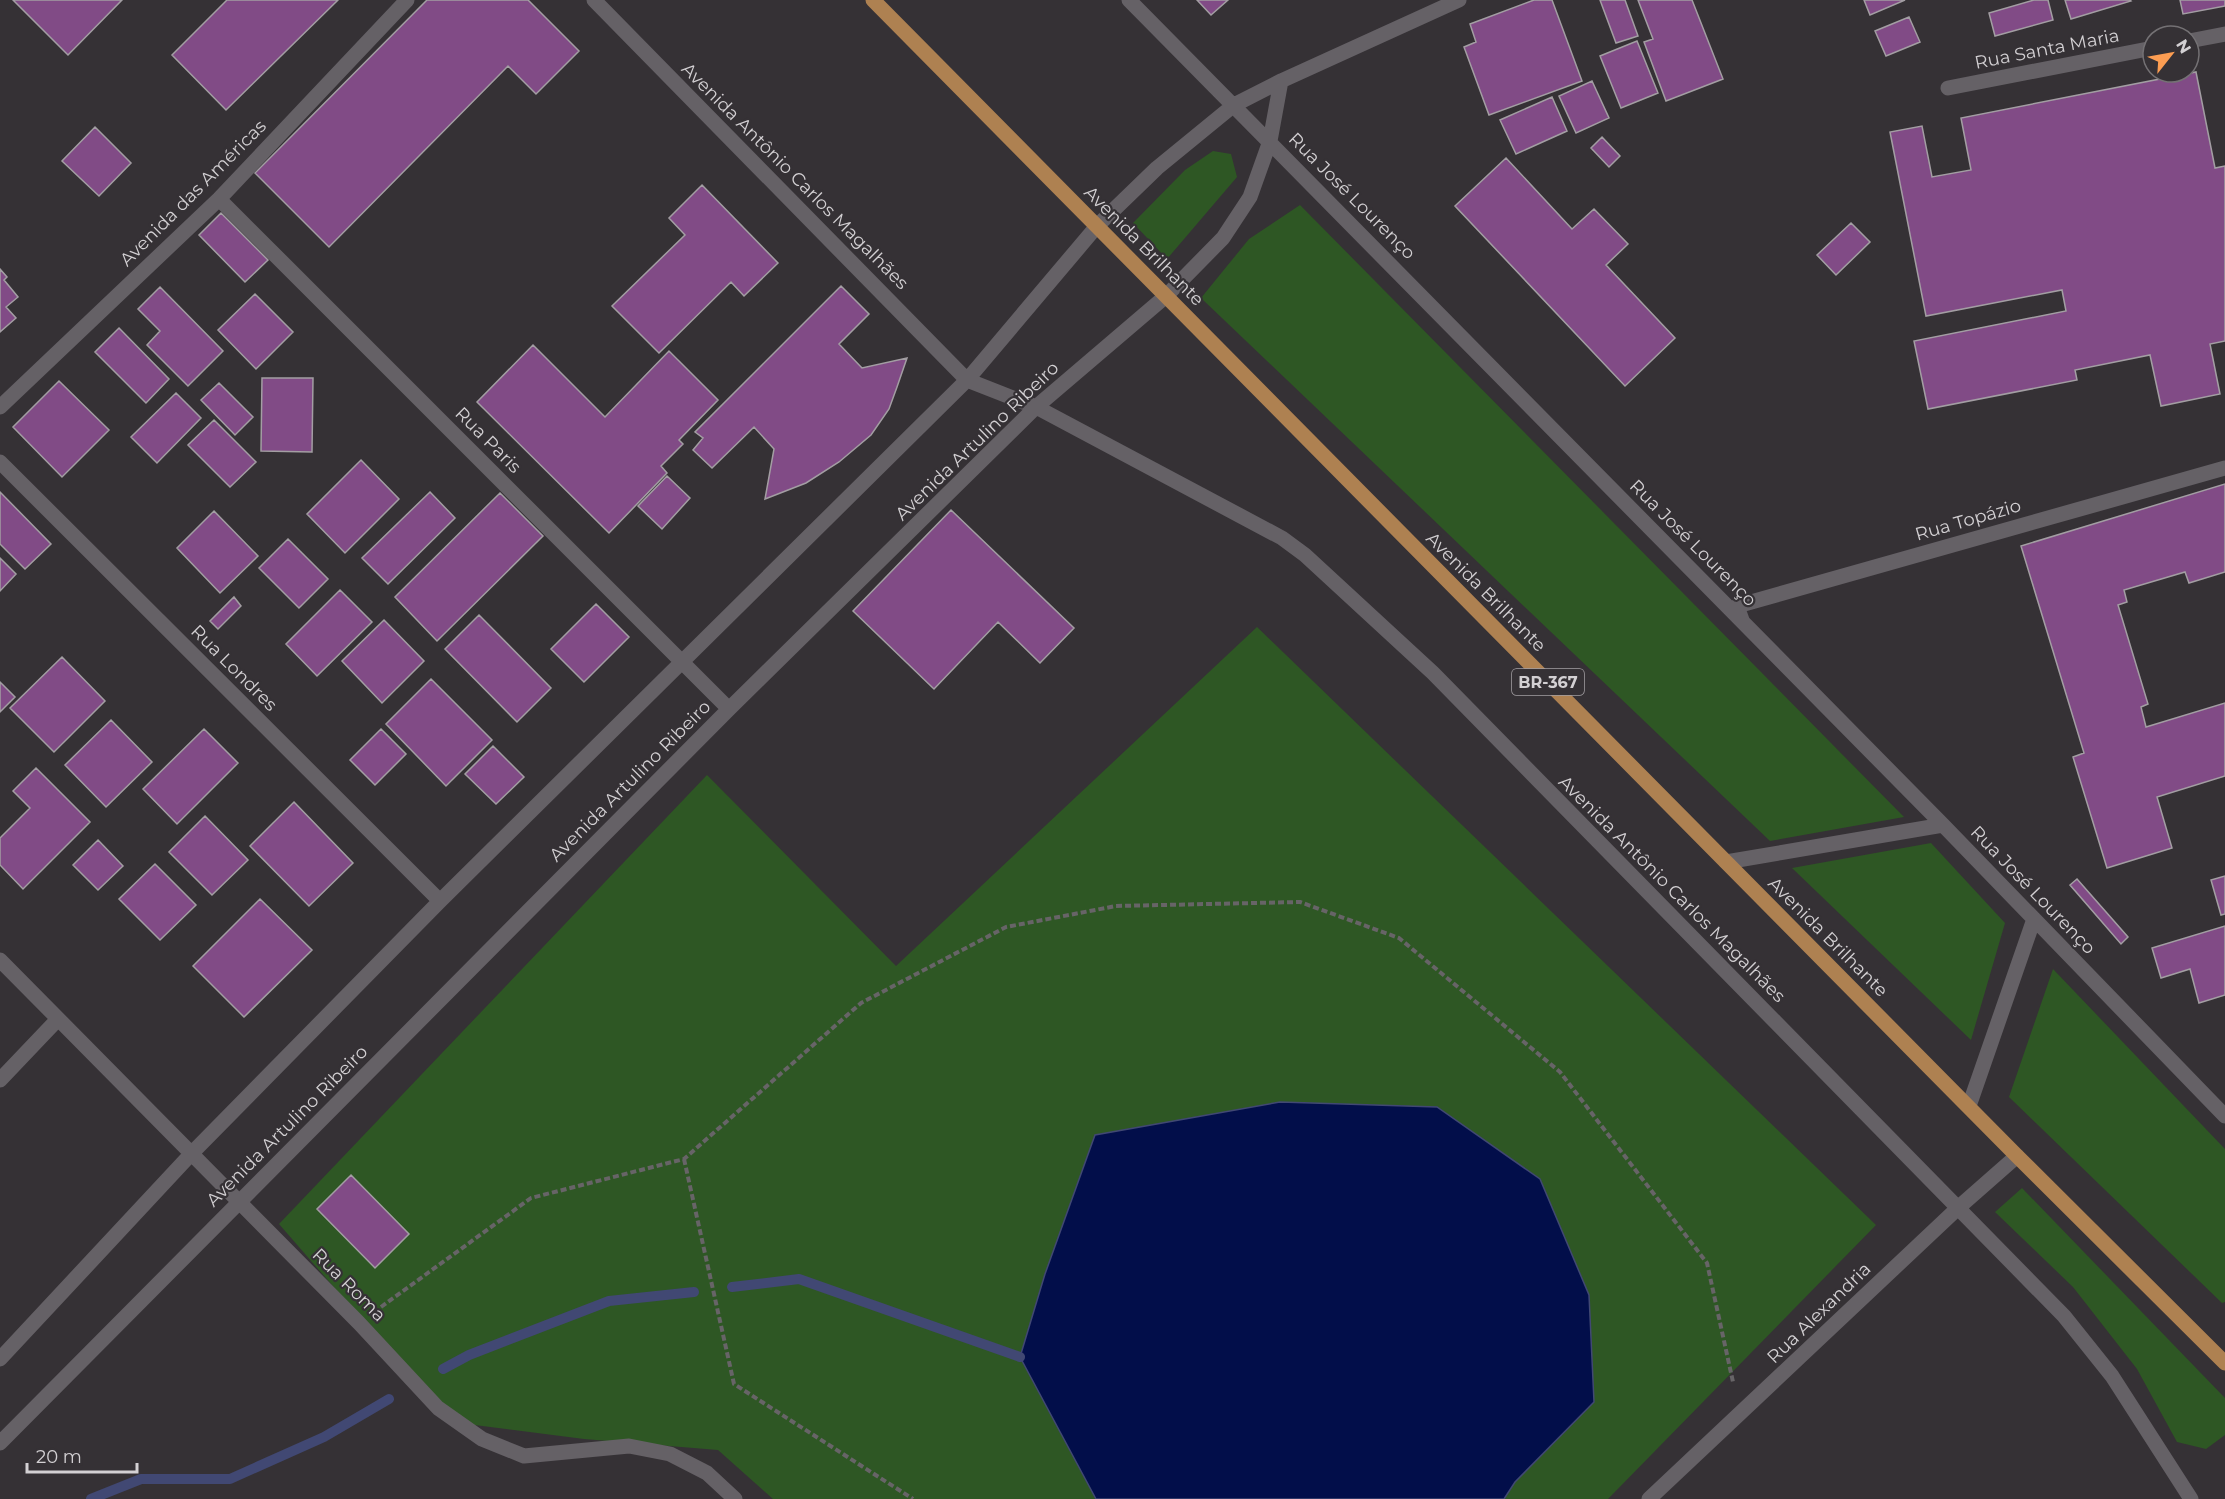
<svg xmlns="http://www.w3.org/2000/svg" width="2225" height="1499" viewBox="0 0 2225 1499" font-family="Montserrat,sans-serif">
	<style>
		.green { fill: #2e5724 }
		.water { fill: #020e4a; stroke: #414873; stroke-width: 1.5 }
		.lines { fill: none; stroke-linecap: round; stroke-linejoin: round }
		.stream { stroke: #414873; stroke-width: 10 }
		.building { fill: #814b86; stroke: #a39ea3; stroke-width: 1.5 }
		.path { stroke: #676467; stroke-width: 4; stroke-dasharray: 6 3; stroke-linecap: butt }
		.minor { stroke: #656166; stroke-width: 15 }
		.primary { stroke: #ae8151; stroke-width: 15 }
		.labels { text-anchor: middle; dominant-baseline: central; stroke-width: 4.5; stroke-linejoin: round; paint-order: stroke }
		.shield { fill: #353135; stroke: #a4a0a4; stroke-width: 1.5 }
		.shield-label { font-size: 16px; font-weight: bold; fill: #d3d0d3 }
		.street-label { font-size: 18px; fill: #d3d0d3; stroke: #353135 }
	</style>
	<rect width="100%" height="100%" fill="#353135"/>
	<path class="green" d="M1213,151L1231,154L1237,177L1167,259L1133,223L1185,170Z
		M1300,205L1904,817L1770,841L1201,298L1249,239Z
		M1257,627L1876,1225L1608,1499H773L718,1450L584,1439L451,1422L279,1224L707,775L896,966Z
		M1931,843L2005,923L1971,1040L1792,868Z
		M2053,969L2225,1149V1302L2222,1303L2009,1097Z
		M2022,1188L2225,1398V1435L2206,1449L2177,1442L2137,1369L2073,1287L1995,1212Z"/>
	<path class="water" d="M1280,1102L1437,1107L1540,1179L1589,1295L1594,1402L1515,1482L1504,1499H1096L1020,1357L1045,1274L1095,1135Z"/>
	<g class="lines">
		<path class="stream" d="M732,1287L799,1279L1020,1357
			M443,1369L469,1355L609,1301L694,1292
			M91,1499L141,1479H230L324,1437L389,1399"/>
	</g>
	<path class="building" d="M13,0H122L68,55Z
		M227,0H338L226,110L172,55Z
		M427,0H528L579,51L536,94L508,66L329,247L255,173Z
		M1197,0H1228L1211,15Z
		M1534,0H1552L1582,81L1489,115L1464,47L1476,42L1470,24Z
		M1600,0H1625L1638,36L1616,43Z
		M1638,0H1692L1723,79L1666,101L1644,42L1653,39Z
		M1864,0H1905L1870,15Z
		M2034,0H2048L2053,20L1995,36L1989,13Z
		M2065,0H2130L2131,1L2071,19Z
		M2180,0H2225V6L2183,14Z
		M1909,17L1920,42L1886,56L1875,31Z
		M1637,41L1658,93L1621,108L1600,56Z
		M2196,72L2215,168L2225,166V341L2210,344L2220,394L2161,406L2150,355L2075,370L2077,380L1928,409L1914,341L2066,311L2062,290L1926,316L1890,132L1922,126L1932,177L1971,170L1961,118Z
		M1592,81L1609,118L1576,133L1559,96Z
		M1552,97L1567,131L1516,154L1500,120Z
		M95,127L131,163L99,196L62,161Z
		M1602,137L1620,156L1609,167L1591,148Z
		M1506,158L1572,229L1594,209L1628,244L1606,265L1675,338L1625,386L1455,206Z
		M702,185L778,263L744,296L731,282L659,353L612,306L685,235L669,218Z
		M221,213L268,260L245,282L199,235Z
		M1851,223L1870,242L1836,275L1817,255Z
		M0,269L7,277L4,280L18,297L6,307L16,318L0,332Z
		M841,286L869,314L839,344L862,368L907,358L897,387L889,409L871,435L839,462L806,483L765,499L774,449L754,427L712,468L693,450L703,438L695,432Z
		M160,287L223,351L188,386L147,345L160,331L138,309Z
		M255,294L293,332L256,369L218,330Z
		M119,328L169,379L146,403L95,352Z
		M533,345L605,417L669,351L718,400L679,440L683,444L661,466L667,473L609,533L477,402Z
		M262,378H313L312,452L261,451Z
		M59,381L109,430L62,477L13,427Z
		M219,383L253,417L235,435L201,400Z
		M176,393L201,418L157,463L131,437Z
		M214,420L256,462L230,487L188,445Z
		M361,460L399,499L345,553L307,514Z
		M667,476L690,498L662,529L638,506Z
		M2225,484V572L2189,583L2185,572L2124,590L2127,602L2118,605L2148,704L2141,707L2146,727L2225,703V776L2157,797L2172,848L2107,868L2073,757L2084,753L2021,546Z
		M0,492L51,544L25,569L0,544Z
		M430,492L455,518L388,584L362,558Z
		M500,493L543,536L437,641L395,597Z
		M951,510L1074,628L1040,663L998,622L934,689L853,611Z
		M214,511L258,556L220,593L177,548Z
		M288,539L328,579L299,608L259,568Z
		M0,558L16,574L0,591Z
		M340,590L372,622L317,676L286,644Z
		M234,597L241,606L218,629L210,621Z
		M596,604L629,637L584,682L551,649Z
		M479,615L551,688L517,722L445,649Z
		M384,620L424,661L382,703L342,661Z
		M62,657L105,701L54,752L10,708Z
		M431,679L492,740L446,786L386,724Z
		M0,682L15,697L0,712Z
		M111,720L152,762L106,807L65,765Z
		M204,729L238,763L177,824L143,789Z
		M381,729L406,754L375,785L350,760Z
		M493,746L524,777L496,804L465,774Z
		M36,768L90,822L23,889L0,865V838L30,808L13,791Z
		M294,802L353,863L309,906L250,846Z
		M205,816L248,860L212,895L169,852Z
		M98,840L123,866L98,890L73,865Z
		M155,864L196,905L160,940L119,899Z
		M2225,876V914L2221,915L2211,880Z
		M2077,879L2128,937L2121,944L2070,885Z
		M260,899L312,950L244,1017L193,966Z
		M2225,926V995L2199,1003L2190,969L2161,978L2152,948Z
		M351,1175L409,1234L375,1268L317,1209Z"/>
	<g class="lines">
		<path class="path" d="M684,1159L734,1384L913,1499
			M381,1307L531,1198L684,1159L861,1003L1006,927L1116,906L1300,902L1399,938L1560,1072L1707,1263L1733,1382"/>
		<path class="minor" d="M594,0L967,380L1036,407L1282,538L1305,555L1433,673L2064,1316L2112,1376L2191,1499
			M1129,0L1943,825L2225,1116
			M2189,41L2225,34
			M1948,88L2153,48
			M219,199L729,709
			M0,407L219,199L407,0
			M0,462L440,901
			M1742,620L1737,606L2225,468
			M1726,862L1943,825
			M0,960L359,1323L438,1408L482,1439L524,1456L629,1446L670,1454L707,1473L735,1499
			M0,1080L58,1019
			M1969,1106L2034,919
			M0,1359L192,1153L440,901L967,380L1097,226L1157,168L1234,105L1281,81L1459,0
			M0,1443L729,709L1036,407L1166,296L1223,238L1250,197L1270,141L1281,81
			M1649,1499L1959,1207L2017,1156"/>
		<path class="primary" d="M873,0L2017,1156L2225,1363"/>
	</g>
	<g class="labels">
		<rect class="shield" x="1512" y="669" width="72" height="26" rx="4.5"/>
		<g class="shield-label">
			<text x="1548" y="682">BR-367</text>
		</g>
		<g class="street-label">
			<text transform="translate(2047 49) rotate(-11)">Rua Santa Maria</text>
			<text transform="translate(795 176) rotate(45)">Avenida Antônio Carlos Magalhães</text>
			<text transform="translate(193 193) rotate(-45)">Avenida das Américas</text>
			<text transform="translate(1352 196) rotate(45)">Rua José Lourenço</text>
			<text transform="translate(1144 246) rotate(45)">Avenida Brilhante</text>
			<text transform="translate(488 440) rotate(45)">Rua Paris</text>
			<text transform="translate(977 441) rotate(-44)">Avenida Artulino Ribeiro</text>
			<text transform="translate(1968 520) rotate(-16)">Rua Topázio</text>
			<text transform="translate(1693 543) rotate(45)">Rua José Lourenço</text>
			<text transform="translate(1486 592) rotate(45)">Avenida Brilhante</text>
			<text transform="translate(234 668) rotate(45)">Rua Londres</text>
			<text transform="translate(630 781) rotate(-45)">Avenida Artulino Ribeiro</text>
			<text transform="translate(1672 889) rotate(45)">Avenida Antônio Carlos Magalhães</text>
			<text transform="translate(2033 890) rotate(46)">Rua José Lourenço</text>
			<text transform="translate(1828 937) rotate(45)">Avenida Brilhante</text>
			<text transform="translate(287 1126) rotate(-45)">Avenida Artulino Ribeiro</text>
			<text transform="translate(349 1285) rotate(45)">Rua Roma</text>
			<text transform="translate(1819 1313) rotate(-44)">Rua Alexandria</text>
		</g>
	</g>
	<g transform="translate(2171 54) rotate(59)"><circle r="28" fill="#353135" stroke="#747174" stroke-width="1.5"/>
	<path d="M0-4.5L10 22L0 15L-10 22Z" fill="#fc9d52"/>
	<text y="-9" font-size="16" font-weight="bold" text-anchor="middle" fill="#d3d0d3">N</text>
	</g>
	<path d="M27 1463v9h110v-9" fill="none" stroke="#d3d0d3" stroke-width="3"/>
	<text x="36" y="1463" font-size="18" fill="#d3d0d3" stroke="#353135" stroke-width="4.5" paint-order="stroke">20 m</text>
</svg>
